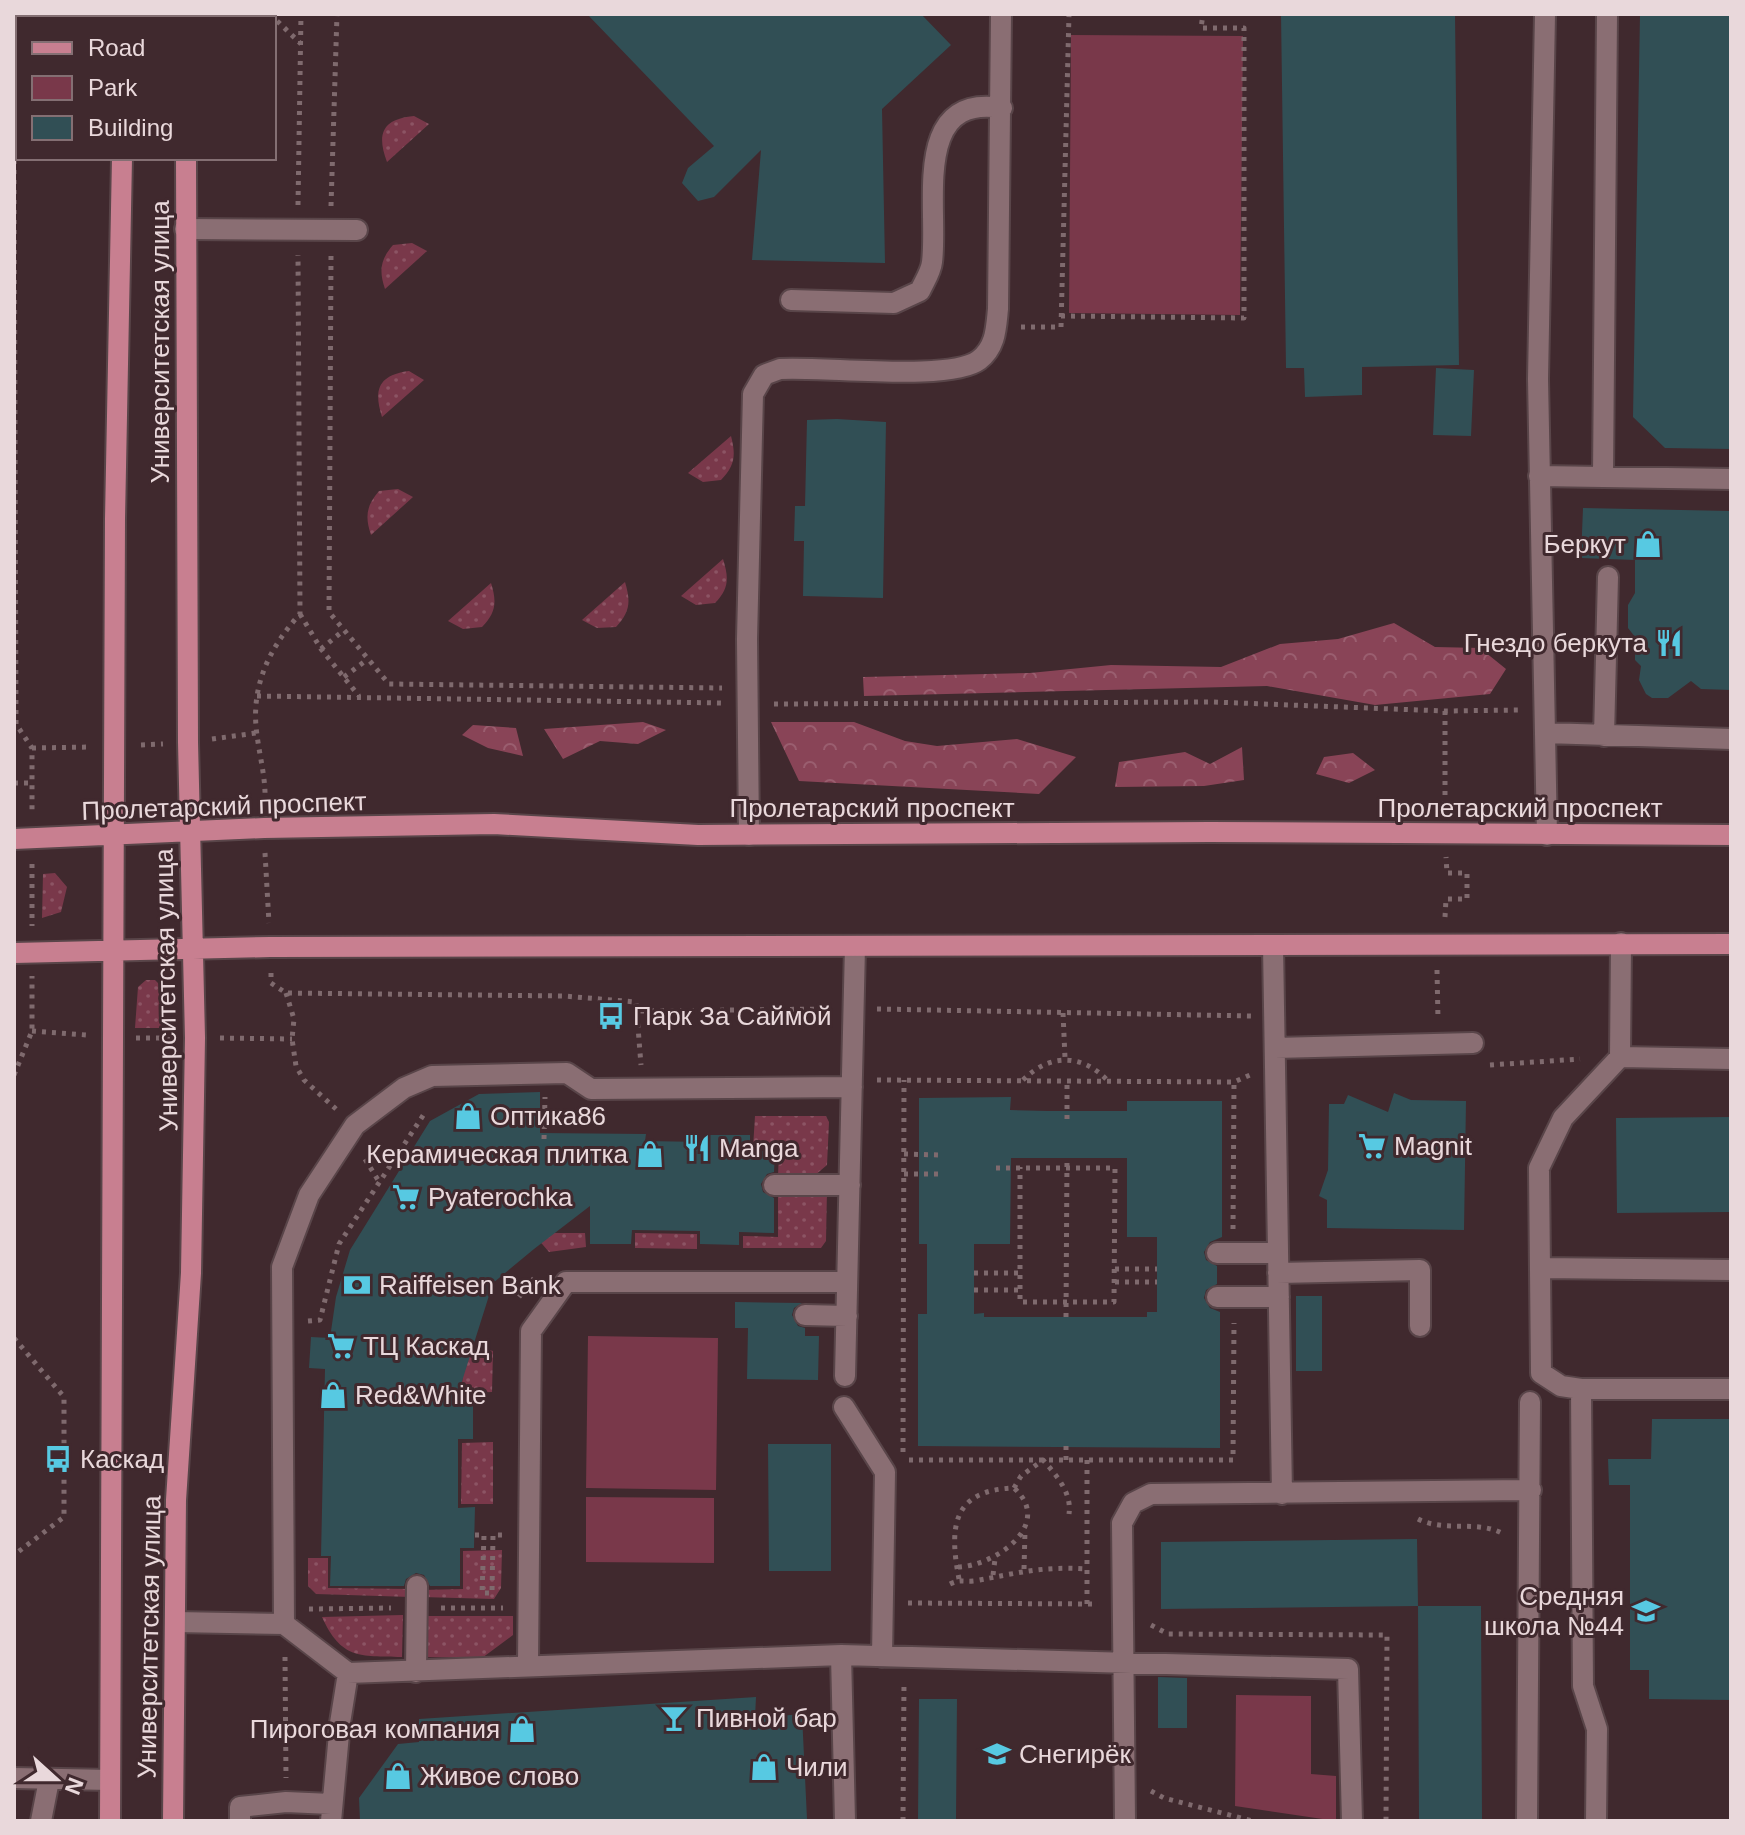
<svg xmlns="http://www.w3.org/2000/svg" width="1745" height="1835" viewBox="0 0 1745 1835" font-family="Helvetica,sans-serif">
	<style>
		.grass { fill: url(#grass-dots) }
		.forest { fill: url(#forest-crowns) }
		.green { fill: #79384a }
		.building { fill: #314f55; fill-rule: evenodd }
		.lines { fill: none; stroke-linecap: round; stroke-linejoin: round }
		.minor-casing { stroke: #594549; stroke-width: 24 }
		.major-casing { stroke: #594549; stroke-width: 24 }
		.path { stroke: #7f6a6e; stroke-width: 5; stroke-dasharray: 4 6; stroke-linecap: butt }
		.minor { stroke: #8a6e73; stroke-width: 20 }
		.major { stroke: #c87f90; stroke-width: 20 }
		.labels { text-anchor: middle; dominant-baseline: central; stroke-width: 6; stroke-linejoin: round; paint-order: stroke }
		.street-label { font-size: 26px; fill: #e9d8db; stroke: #40292e }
		.poi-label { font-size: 26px; fill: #e9d8db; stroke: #40292e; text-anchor: start }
	</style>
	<defs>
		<pattern id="grass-dots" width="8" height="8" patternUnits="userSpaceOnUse" patternTransform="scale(2)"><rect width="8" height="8" fill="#79384a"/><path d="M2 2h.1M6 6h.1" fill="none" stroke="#8c5464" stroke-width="1.8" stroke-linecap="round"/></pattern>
		<pattern id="forest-crowns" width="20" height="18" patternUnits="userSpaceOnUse" patternTransform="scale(2)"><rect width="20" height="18" fill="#894457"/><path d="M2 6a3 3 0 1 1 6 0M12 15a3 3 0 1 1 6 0" fill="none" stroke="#9a5e6f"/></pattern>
	</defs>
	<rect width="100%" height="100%" fill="#40292e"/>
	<path class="grass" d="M414,116L429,124L387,162C376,133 383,119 414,116Z
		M412,243L427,251L385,289C379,271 380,260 393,245Z
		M409,371L424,380L382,417C373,389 379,375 409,371Z
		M731,436C736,455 735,466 721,480L703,482L688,473Z
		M398,489L413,497L371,535C365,517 366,506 379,491Z
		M723,559C729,578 729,589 715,603L696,605L681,596Z
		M625,582C631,602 630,612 616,627L597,628L582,620Z
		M491,583C497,602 496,613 482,627L463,629L448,621Z
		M55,873L67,887L61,912L42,918L43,874Z
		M146,980H155L161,986L162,1028H135L138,987Z
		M755,1116H826L829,1122L827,1165L814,1176L778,1177L779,1148H753Z
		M778,1189H827L826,1241L821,1248H743V1236L778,1237Z
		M554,1233H585L586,1247L549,1252L537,1238Z
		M635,1233L697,1234V1249L635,1248Z
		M477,1347L493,1351L492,1392L462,1393L463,1350L475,1352Z
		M493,1442V1504H461L462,1443Z
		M502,1550L501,1588L494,1599L421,1597V1590L463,1589V1551Z
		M308,1558H328V1588L411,1589V1597L316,1594L308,1586Z
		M403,1615L402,1657C359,1656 341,1659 322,1617Z
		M422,1616H513V1635L482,1658L424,1657Z"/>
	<path class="forest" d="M1394,623L1435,647L1480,648L1506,669L1490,694L1375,705L1267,686L864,696L863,677L1030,673L1111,665L1221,667L1280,644L1338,639Z
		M643,722L666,730L638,744L600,741L563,759L544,729Z
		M771,722H854L905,741L937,746L1017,739L1076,757L1039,794L799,781Z
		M473,725L516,728L523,756L488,748L462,735Z
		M1242,747L1244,780L1204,786L1115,787L1119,762L1185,752L1210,764Z
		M1353,753L1375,770L1349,783L1316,774L1324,757Z"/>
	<path class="green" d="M1071,35L1243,36L1240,315L1069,313Z
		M588,1336L718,1338L716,1490L586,1488Z
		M586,1497L714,1498V1563L586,1562Z
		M1236,1695L1311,1696V1774L1336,1776V1821L1235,1806Z"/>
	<path class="building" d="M587,14H921L951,45L882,109L885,263L752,260L761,150L714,197L698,201L682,183L688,168L714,146Z
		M1281,14H1455L1459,365L1362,367V395L1305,397L1304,368H1286Z
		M1640,14H1731V449L1665,448L1633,417Z
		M1436,368L1474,370L1471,436L1433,435Z
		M837,419L886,422L883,598L803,596L804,541H794L795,506H805L807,420Z
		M1583,508L1731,511V690L1701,689L1691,681L1668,698H1652L1646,694L1639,680L1641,666L1635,660V637L1628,628V605L1635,593V560L1581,558Z
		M540,1092V1133L646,1134L645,1141L704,1142V1135H750V1151H775L774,1172L767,1174L761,1184L763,1192L774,1198V1233L739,1232V1245L700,1244V1231L632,1230L631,1244H590V1206L534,1249L493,1283L457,1397H473V1439H458V1508L475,1507L474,1548H460V1586H430L424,1575L416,1573L406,1579L404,1586H330L331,1556H321L325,1369L309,1368L311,1337L330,1338L336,1297L350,1250L430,1121L479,1094Z
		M1394,1093L1411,1100L1466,1101L1464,1230L1327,1228V1200L1319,1196L1328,1170L1329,1104H1344L1348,1095L1388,1112Z
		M1011,1097L1010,1110L1048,1111H1127V1101H1222V1237L1210,1242L1204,1252L1206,1260L1217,1266V1284L1206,1290L1204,1298L1210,1308L1220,1312V1448L918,1446V1314H927V1244H919V1098ZM1011,1158H1127V1237H1157V1312H1147V1317H984V1313L974,1314V1244H1010Z
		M1731,1117V1212L1617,1213L1616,1118Z
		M1296,1296H1322V1371H1296Z
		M735,1302L802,1303L794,1308L792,1315L798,1326L805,1328V1336H819L818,1380L747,1379L748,1328H735Z
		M1652,1419H1731V1700L1649,1699V1670H1630V1485H1609L1608,1459H1651Z
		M768,1444H831V1571H769Z
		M1417,1539L1418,1606L1161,1609V1542Z
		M1418,1606H1481L1482,1821H1419Z
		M1158,1677L1187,1678V1728H1158Z
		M756,1697L755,1718L802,1714L807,1819L360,1821L359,1798L398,1744L419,1742V1719Z
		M919,1699H957L956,1821H918Z"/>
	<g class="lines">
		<g class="minor-casing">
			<path id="minor" d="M1545,14L1538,379L1547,835
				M185,229L357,230
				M791,300L894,303L920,291C924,282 931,272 932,262C939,208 910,93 1002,108
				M1539,476L1731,479
				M1603,477L1607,14
				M1546,733L1731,739
				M1604,736L1608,577
				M749,835L747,639L753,394L764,375L780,369C823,366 950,382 979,360C996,347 996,328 998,309L1001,14
				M1273,945L1282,1494
				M1275,1048L1473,1043
				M1620,1057L1731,1059
				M774,1185H850
				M1217,1253H1278
				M1541,1268L1731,1270
				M1278,1273L1420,1270V1326
				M1217,1297H1279
				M805,1315L847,1316
				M845,1376L855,946
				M1581,1389L1561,1386L1541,1373L1539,1168L1563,1118L1620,1057L1621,943
				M844,1407L885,1472L882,1657
				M175,1622L284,1624L282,1267L309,1195L355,1125L404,1088L432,1076L567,1073L591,1089L852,1087
				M284,1624L348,1673L841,1655L1348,1669L1352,1821
				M841,1655L845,1821
				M528,1664L531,1331L566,1282H847
				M416,1672L417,1586
				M14,1778L110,1780
				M41,1821L49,1780
				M240,1821V1807L286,1802L331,1804
				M331,1821L340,1723L348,1673
				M1125,1821L1122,1523L1133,1503L1151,1494L1531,1490
				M1527,1821L1530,1402
				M1596,1821L1597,1729L1583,1686L1581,1389H1731"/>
		</g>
		<g class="major-casing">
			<path id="major" d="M125,18V14
				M187,18V14
				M14,839L264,828L494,824L698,835L1209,832L1731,835
				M14,953L270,947L1731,944
				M110,1821L115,519L122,158
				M173,1821L176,1500L191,1273L195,1038L188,742L186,158"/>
		</g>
		<path class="path" d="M270,14L301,44
			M14,130L16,724L32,748V814
			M298,205L301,14
			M331,206L337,14
			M331,256L329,612L389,684L722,688
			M1061,316L1244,318V28H1201L1203,14
			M1021,327H1061L1069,14
			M300,614L321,649L359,696
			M321,649L344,630
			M344,677L368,659
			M257,696L724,703
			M774,704L1213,702L1445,711L1520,710
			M1445,711V807
			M212,739L256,733
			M141,745L163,744
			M32,748L91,747
			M14,783H32
			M265,803C266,778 260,759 257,735C250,687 269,648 300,614L298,255
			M265,853L269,923
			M32,864V926
			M1445,917L1446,899H1467V873H1447L1446,857
			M1437,970L1438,1020
			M271,973V983L286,993L564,996L636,1002L641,1065
			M286,993L294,1019L292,1039L296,1066L304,1080L336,1109
			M877,1009L1251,1016
			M640,1011L827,1009
			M1063,1013L1065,1058
			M32,1031L87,1035
			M136,1038H170
			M220,1038L292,1039
			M1490,1065L1580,1059
			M14,1075L32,1031V976
			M877,1080L1234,1082L1250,1075
			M1023,1080C1049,1054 1081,1053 1107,1080
			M1067,1119V1080
			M544,1139L545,1097
			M904,1154L939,1155
			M365,1159L378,1180
			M996,1168H1115L1114,1302H1020V1167
			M904,1174H939
			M1233,1229L1234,1082
			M1115,1269H1157
			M974,1273H1020
			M1115,1282H1157
			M974,1290H1020
			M519,1297L535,1277
			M1066,1317L1067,1158
			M308,1321L320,1320L339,1244L424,1114
			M14,1338L64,1397V1517L14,1555
			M903,1452L904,1080
			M909,1460H1233L1234,1323
			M1066,1460V1446
			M1014,1488L1021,1476L1043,1460C1057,1476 1072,1493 1069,1514
			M1418,1519C1445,1533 1480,1519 1505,1535
			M475,1535H484L482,1593H492L493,1535H504
			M958,1567C994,1566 1055,1525 1014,1488C952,1490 949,1527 959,1579
			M1024,1569L1025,1531
			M993,1575L995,1559
			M950,1584C960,1579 964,1582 974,1581C1018,1573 1041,1566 1087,1569
			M908,1603L1098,1604
			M1087,1604V1460
			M441,1608H503
			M309,1609L391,1608
			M1151,1625L1168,1634L1387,1635L1386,1821
			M285,1657L286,1778
			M1151,1791L1164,1798L1253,1821
			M903,1821L904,1682"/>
		<use href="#minor" class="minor"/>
		<use href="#major" class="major"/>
	</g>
	<defs>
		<g id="shop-bare" transform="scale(2.16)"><path d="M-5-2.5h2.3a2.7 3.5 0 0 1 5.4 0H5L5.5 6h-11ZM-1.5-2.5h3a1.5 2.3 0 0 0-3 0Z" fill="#57c9e2" stroke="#40292e" stroke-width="2.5" paint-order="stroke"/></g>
		<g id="restaurant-bare" transform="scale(2.16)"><path d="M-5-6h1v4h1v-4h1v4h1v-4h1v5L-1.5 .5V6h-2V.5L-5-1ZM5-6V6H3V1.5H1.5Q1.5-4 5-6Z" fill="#57c9e2" stroke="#40292e" stroke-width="2.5" paint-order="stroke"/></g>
		<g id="bus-bare" transform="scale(2.16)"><path d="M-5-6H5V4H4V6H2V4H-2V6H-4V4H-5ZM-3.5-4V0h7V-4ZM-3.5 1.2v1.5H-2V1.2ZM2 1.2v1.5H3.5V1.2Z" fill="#57c9e2" stroke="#40292e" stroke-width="2.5" paint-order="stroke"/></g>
		<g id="supermarket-bare" transform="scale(2.16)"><path d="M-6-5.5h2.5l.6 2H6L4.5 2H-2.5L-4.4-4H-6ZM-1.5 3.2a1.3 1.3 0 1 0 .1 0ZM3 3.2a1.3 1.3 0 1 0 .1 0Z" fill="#57c9e2" stroke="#40292e" stroke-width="2.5" paint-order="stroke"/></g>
		<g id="bank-bare" transform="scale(2.16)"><path d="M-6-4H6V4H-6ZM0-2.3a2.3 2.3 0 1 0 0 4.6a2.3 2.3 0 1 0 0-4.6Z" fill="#57c9e2" stroke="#40292e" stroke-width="2.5" paint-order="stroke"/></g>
		<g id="school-bare" transform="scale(2.16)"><path d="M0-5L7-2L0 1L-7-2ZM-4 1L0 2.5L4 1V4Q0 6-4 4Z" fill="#57c9e2" stroke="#40292e" stroke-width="2.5" paint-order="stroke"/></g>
		<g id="bar-bare" transform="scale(2.16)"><path d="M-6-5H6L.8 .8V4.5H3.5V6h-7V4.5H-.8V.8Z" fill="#57c9e2" stroke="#40292e" stroke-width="2.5" paint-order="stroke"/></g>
	</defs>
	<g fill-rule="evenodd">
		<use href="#shop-bare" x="1648" y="544"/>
		<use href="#restaurant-bare" x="1669" y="643"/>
		<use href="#bus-bare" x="611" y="1016"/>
		<use href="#shop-bare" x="468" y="1116"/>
		<use href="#supermarket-bare" x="1372" y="1146"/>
		<use href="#restaurant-bare" x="697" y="1148"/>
		<use href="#shop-bare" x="650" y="1154"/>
		<use href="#supermarket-bare" x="406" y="1197"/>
		<use href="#bank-bare" x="357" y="1285"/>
		<use href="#supermarket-bare" x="341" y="1346"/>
		<use href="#shop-bare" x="333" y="1395"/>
		<use href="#bus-bare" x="58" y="1459"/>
		<use href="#school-bare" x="1646" y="1611"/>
		<use href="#bar-bare" x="674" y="1718"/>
		<use href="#shop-bare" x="522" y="1729"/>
		<use href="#school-bare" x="997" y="1754"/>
		<use href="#shop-bare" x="764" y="1767"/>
		<use href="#shop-bare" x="398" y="1776"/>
	</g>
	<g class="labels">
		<g class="street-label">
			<text transform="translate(160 342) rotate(-90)">Университетская улица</text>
			<text transform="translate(224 806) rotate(-2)">Пролетарский проспект</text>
			<text x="872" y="808">Пролетарский проспект</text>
			<text x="1520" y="808">Пролетарский проспект</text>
			<text transform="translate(166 990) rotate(-91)">Университетская улица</text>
			<text transform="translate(149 1637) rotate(-89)">Университетская улица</text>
		</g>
		<g class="poi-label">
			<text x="1626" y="544" text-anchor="end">Беркут</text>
			<text x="1647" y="643" text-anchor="end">Гнездо беркута</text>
			<text x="633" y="1016">Парк За Саймой</text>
			<text x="490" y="1116">Оптика86</text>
			<text x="1394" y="1146">Magnit</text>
			<text x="719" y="1148">Manga</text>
			<text x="628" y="1154" text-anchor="end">Керамическая плитка</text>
			<text x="428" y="1197">Pyaterochka</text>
			<text x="379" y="1285">Raiffeisen Bank</text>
			<text x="363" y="1346">ТЦ Каскад</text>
			<text x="355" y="1395">Red&amp;White</text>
			<text x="80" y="1459">Каскад</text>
			<text x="1624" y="1596" text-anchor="end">Средняя<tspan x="1624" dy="30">школа №44</tspan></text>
			<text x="696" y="1718">Пивной бар</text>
			<text x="500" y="1729" text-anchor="end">Пироговая компания</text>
			<text x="1019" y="1754">Снегирёк</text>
			<text x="786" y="1767">Чили</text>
			<text x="420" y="1776">Живое слово</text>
		</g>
	</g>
	<rect width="1745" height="1835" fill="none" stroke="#e9d8db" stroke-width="32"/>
	<rect x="16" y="16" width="260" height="144" fill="#40292e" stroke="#846f73" stroke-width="2"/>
	<rect x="32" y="42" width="40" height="12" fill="#c87f90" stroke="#846f73" stroke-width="2"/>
	<text x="88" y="56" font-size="24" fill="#e9d8db">Road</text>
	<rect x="32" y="76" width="40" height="24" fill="#79384a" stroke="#846f73" stroke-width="2"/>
	<text x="88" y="96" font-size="24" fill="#e9d8db">Park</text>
	<rect x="32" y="116" width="40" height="24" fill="#314f55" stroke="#846f73" stroke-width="2"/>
	<text x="88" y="136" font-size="24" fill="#e9d8db">Building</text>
	<g transform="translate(56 1779) rotate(111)" stroke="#40292e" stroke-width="6" paint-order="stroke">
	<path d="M0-6L14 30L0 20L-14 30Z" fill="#e9d8db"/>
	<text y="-12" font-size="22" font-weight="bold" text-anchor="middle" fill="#e9d8db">N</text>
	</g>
</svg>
